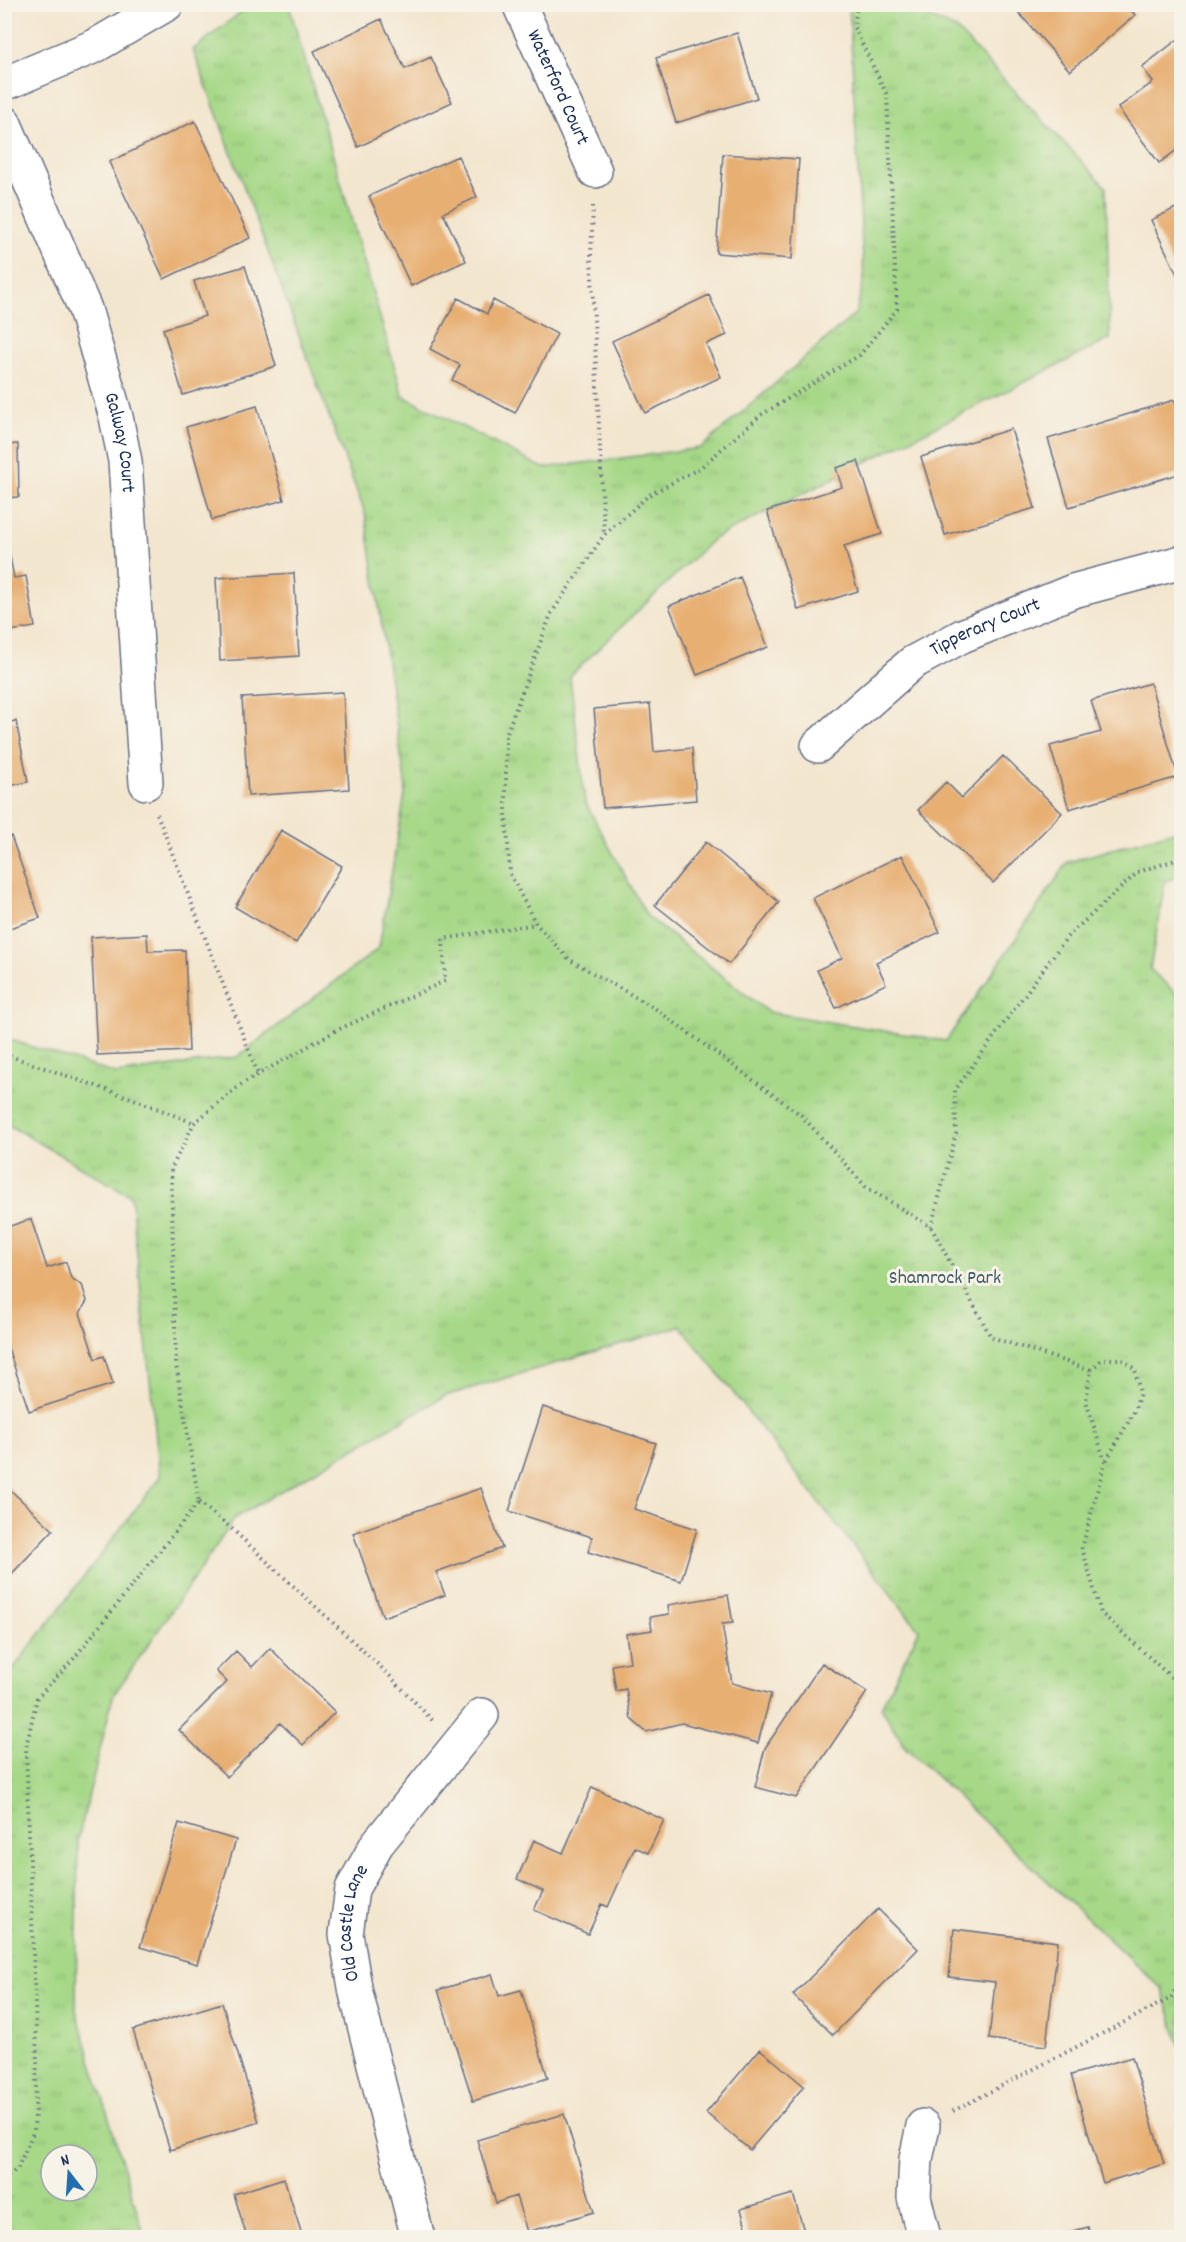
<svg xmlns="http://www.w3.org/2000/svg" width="1186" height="2242" viewBox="0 0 1186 2242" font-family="Dekko,sans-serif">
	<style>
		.park { fill: url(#park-tufts); stroke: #608472; stroke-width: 1.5; fill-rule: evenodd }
		.building { fill: #e7af72 }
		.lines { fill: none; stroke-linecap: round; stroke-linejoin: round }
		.minor-casing { stroke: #676f86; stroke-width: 36 }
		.path { stroke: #676f86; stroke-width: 4; stroke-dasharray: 1.5 4.5; stroke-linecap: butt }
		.minor { stroke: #fff; stroke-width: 33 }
		.labels { text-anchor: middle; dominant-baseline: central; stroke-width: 6; stroke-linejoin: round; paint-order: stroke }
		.street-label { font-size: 20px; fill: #1b2f5e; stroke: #f7f3e8 }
		.park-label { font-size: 20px; fill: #3e5968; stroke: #f7f3e8 }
	</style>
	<defs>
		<pattern id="park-tufts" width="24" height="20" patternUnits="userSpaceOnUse" patternTransform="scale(1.5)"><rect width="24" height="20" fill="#a6d887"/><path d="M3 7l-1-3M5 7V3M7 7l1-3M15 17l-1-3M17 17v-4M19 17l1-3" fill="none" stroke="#8eba77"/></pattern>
	</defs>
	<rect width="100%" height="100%" fill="#f7f3e8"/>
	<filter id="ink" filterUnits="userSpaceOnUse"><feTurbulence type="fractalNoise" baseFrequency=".0167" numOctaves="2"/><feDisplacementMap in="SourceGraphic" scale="12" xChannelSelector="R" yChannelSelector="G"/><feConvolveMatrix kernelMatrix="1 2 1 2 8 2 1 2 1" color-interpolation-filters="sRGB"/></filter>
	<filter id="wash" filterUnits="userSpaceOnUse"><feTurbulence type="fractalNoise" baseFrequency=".008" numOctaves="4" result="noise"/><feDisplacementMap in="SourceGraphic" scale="24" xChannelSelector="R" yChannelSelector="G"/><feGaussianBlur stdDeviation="1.35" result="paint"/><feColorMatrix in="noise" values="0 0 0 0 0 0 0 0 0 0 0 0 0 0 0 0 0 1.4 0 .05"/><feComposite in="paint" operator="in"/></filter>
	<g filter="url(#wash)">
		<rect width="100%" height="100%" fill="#f3e6cf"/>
		<path class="park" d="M250,5H289L403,396L543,468L701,448L856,313L864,279L849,5H902L956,29L1106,187L1110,339L713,539L570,676L585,802L647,916L768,1012L946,1041L1068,862L1181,829V876L1165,881L1150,969L1182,999L1181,2050L1163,1990L905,1747L881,1707L919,1630L681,1326L445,1396L236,1517L113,1696L78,1840L76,2010L145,2237H5V2153L9,2149L4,2065V1677H7L160,1477L131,1196L5,1123V1038L116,1074L237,1057L379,948L406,788L365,513L193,50ZM51,2155H87V2191H51Z"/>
		<g id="blocks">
			<path class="building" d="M1011,4H1126L1135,15L1070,71Z
				M381,19L405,69L431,57L452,102L358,147L314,51Z
				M737,33L757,98L676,123L656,58Z
				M1177,40L1182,47V146L1159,163L1118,108L1153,82L1142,67Z
				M195,121L250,238L164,279L109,162Z
				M723,154L799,159L792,259L716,253Z
				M458,156L477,197L443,213L466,261L411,286L369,196Z
				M1182,205V285L1151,220Z
				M245,266L276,366L183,395L163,329L205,316L194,281Z
				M709,295L727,335L706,344L721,377L645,413L612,341Z
				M458,298L487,314L493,300L557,334L515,413L452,380L460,365L430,349Z
				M1174,400L1182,424V473L1069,507L1048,439Z
				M257,406L284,500L212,520L186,427Z
				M1011,429L1035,508L945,535L921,457Z
				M18,444L19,497L4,498V445Z
				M858,461L882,534L844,546L858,591L798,610L767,511L842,487L836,468Z
				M4,535H6L14,578L26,576L35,627L4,632Z
				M294,573L299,656L220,661L216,578Z
				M740,577L768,647L697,675L669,606Z
				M1150,683L1178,777L1069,809L1050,746L1101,732L1091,701Z
				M343,692L349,789L248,796L242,698Z
				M650,704L654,752L692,748L696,800L603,808L594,709Z
				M16,721L28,782L4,787V723Z
				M1003,756L1062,813L993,883L918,810L946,782L962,798Z
				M281,830L342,866L296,943L235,907Z
				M11,836L40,918L4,930V839Z
				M706,842L779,902L729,964L655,905Z
				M902,855L940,932L876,962L886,984L836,1008L817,970L842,958L813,898Z
				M147,934L148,951L185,950L189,1051L97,1055L91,937Z
				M31,1219L47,1268L66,1262L71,1278L82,1285L87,1301L80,1313L95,1359L104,1356L113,1384L29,1411L4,1336V1228Z
				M543,1407L656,1443L634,1509L697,1529L681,1581L588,1552L592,1537L509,1511Z
				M4,1484L53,1530L4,1582Z
				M481,1488L502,1548L436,1572L445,1595L383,1617L353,1533Z
				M728,1595L733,1623L722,1624L732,1683L771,1694L758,1743L682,1723L646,1732L631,1719L626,1689L616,1691L612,1665L630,1662L626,1634L652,1630L650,1617L669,1614L668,1605Z
				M270,1648L335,1712L303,1745L280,1723L227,1777L179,1730L227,1682L216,1671L236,1651L252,1667Z
				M822,1663L867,1692L796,1798L755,1787L765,1748Z
				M592,1787L664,1820L648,1853L635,1847L608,1907L602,1904L588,1934L534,1910L543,1891L517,1879L534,1840L563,1853Z
				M179,1823L236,1840L197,1964L140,1947Z
				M878,1909L918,1949L833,2035L793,1995Z
				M954,1929L1058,1942L1046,2046L989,2039L995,1982L949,1977Z
				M492,1974L499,1996L521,1990L548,2078L473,2101L438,1990Z
				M222,2003L259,2122L170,2150L133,2030Z
				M760,2049L804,2086L750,2150L706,2113Z
				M1132,2057L1164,2164L1103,2183L1071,2075Z
				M564,2114L594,2212L527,2232L516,2196L496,2203L477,2140Z
				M284,2178L303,2238H247L234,2194Z
				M793,2194L806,2238H749L741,2209Z
				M1088,2227L1091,2238H1053V2237Z"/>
		</g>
	</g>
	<g filter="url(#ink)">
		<use href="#blocks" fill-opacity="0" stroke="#676f86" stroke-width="1.5"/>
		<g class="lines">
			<g class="minor-casing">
				<g id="minor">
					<path id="s1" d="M519,4L595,171"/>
					<path d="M4,84L95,46L167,4"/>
					<path id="s2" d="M4,122L85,309L116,417L125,461L146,783"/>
					<path id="s3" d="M818,746L912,663L962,636L1073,591L1182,562"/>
					<path d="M923,2126L916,2159L914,2197L924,2238"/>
					<path id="s4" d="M418,2238L356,1993L346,1934L352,1889L377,1844L482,1715"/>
				</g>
			</g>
			<path class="path" d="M857,4L854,27L887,95L897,309L860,355L761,415L700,468L649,495L604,535L551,614L506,735V814L510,874L536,924L570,960L653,1007L801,1115L866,1187L931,1227L991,1337L1091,1370L1086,1401L1105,1462L1082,1548L1101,1613L1172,1678L1182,1683
				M593,206L591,256L604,534
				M157,814L258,1074
				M4,1054L131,1098L194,1123
				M931,1227L956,1134L955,1090L1067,937L1138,872L1182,858
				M1091,1370L1102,1359H1121L1135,1369L1140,1393L1134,1412L1106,1461
				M199,1502L232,1529L386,1672L433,1721
				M953,2111L1171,1998L1182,1978
				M4,2180L17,2169L34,2131L37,2062L26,1747L37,1698L71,1662L199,1502L176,1364L171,1169L194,1123L243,1083L335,1031L445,981L443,939L536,924
				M4,2235L5,2238"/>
			<use href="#minor" class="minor"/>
		</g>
	</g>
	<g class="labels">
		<g class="street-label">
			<text stroke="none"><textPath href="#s1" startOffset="92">Waterford Court</textPath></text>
			<text stroke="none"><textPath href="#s2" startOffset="342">Galway Court</textPath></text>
			<text stroke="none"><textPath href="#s3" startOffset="207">Tipperary Court</textPath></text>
			<text stroke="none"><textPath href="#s4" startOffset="324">Old Castle Lane</textPath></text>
		</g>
		<g class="park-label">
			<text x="945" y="1279">Shamrock Park</text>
		</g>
	</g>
	<rect width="1186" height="2242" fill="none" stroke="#f7f3e8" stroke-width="24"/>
	<g transform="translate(69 2173) rotate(343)"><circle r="28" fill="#f7f3e8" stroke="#9fa5b1" stroke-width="1.5"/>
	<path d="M0-4.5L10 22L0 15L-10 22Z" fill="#1f6fb2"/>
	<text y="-9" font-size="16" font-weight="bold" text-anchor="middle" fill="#1b2f5e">N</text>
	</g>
</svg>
